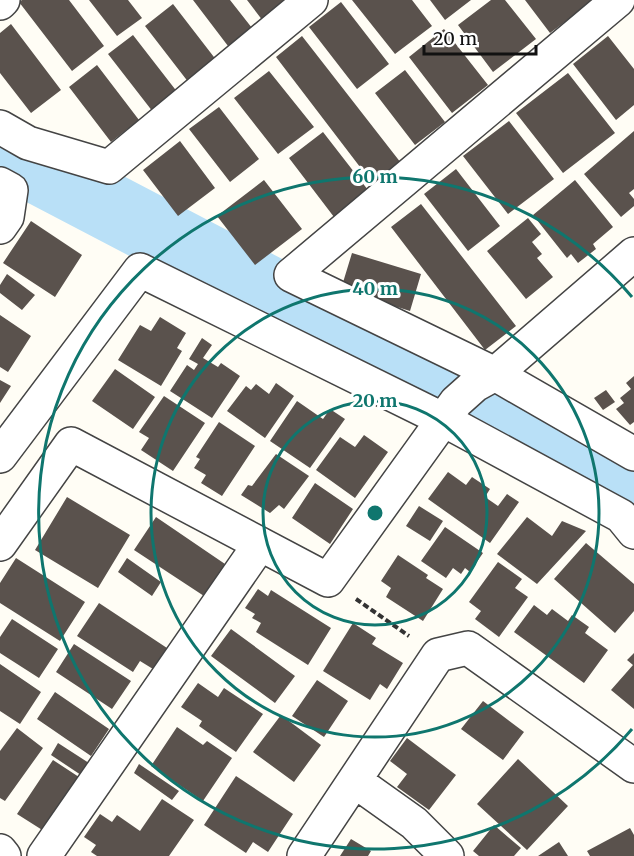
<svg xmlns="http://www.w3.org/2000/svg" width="634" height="856" viewBox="0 0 634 856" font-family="Merriweather,serif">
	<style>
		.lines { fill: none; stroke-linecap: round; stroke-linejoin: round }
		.river { stroke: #b9e0f7; stroke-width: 68 }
		.building { fill: #5a524d }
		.street-casing { stroke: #444; stroke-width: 36 }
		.path { stroke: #333; stroke-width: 4; stroke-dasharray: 6 3; stroke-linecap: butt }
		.street { stroke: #fff; stroke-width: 33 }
		.ring { fill: none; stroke: #0f766e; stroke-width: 3 }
		.centre { fill: #0f766e; stroke: #fff; stroke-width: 3 }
		.ring-label { font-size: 18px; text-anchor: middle; font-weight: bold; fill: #0f766e; stroke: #fff; stroke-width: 6; stroke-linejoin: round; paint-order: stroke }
	</style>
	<rect width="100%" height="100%" fill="#fffdf5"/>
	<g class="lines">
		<path class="river" d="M0,150L634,481"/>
	</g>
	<path class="building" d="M22,0H69L104,46L72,71L19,2Z
		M89,0H128L142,18L117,36Z
		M193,0H230L252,28L228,46Z
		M247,0H290L263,21Z
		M352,0H412L432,26L395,54Z
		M430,0H471L445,20Z
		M491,0H505L536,39L493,72L458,25Z
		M525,0H594L550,33Z
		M341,2L389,64L357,89L309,27Z
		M173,4L217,61L189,83L145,26Z
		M11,24L61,90L31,113L0,73V33Z
		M444,29L488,85L452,113L409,57Z
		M133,35L178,93L153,112L108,54Z
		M302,36L401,163L373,184L276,57Z
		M608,36L634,69V105L616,120L573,64Z
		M97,65L139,120L111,142L69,87Z
		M405,70L445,122L415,145L375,93Z
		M269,71L314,127L278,154L234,98Z
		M568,73L615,133L563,173L516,113Z
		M219,107L259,159L230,182L189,129Z
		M509,121L554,179L508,214L463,156Z
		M634,131V189L629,193L634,199V206L621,217L584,174Z
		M323,132L368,190L334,217L289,158Z
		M180,141L215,188L178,216L143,170Z
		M456,169L500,226L468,251L424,194Z
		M264,180L302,229L255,265L217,216Z
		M575,180L613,227L593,244L596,249L578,263L571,254L567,258L533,215Z
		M421,204L516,326L485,350L391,227Z
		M528,218L541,234L532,242L542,254L537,258L553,277L526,299L487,251Z
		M31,221L82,255L55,297L3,263Z
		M352,253L421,274L410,311L341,289Z
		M7,274L35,295L22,310L0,293V285Z
		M0,315L31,336L8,372L0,367Z
		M160,317L186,333L177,348L182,351L161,386L118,360L140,325L151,331Z
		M202,338L212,345L203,358L218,367L221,363L240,376L212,418L170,391L187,365L194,370L198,364L189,359Z
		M115,369L155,397L133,429L92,401Z
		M634,376V422L630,425L616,409L624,403L620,398L631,389L626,383Z
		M0,380L11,386L0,403Z
		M276,383L294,396L265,438L227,411L246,386L251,390L256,384L269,394Z
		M606,390L615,402L603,410L594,398Z
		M164,396L205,423L173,471L141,450L149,438L139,432Z
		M297,401L323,419L330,409L345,419L310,468L270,441Z
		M219,422L255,446L222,496L201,483L206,475L194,468L200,459L196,457Z
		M364,435L388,452L355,498L316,470L340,437L355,447Z
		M276,454L309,476L284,509L279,505L270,513L241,495L248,485L252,486Z
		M448,472L466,485L472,477L490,489L485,497L498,506L507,494L519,502L490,543L428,499Z
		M315,483L353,509L330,544L292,518Z
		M67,497L130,535L98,588L35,550Z
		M419,506L443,521L430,541L406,526Z
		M156,517L225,564L204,596L134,550Z
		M527,517L552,536L562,521L586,531L537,584L497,554Z
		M445,527L483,553L470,572L465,568L461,574L453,568L446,578L421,561Z
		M586,543L634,584V611L615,633L554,579Z
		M398,555L428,575L426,578L443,589L423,621L386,597L391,588L381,581Z
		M16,558L85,602L60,641L0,603V583Z
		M127,558L161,582L152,596L118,572Z
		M498,562L522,579L515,588L528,597L499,637L475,619L481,611L469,602Z
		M258,589L268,596L271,590L331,628L308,665L256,632L261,623L252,618L255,614L245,608Z
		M99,603L167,648L153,669L140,661L133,672L77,636Z
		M534,605L547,615L552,609L568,621L572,615L589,627L585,633L608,650L584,683L514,632Z
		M12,619L58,649L39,678L0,653V637Z
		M353,623L376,638L372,644L403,663L387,689L380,684L370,700L323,671Z
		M231,629L295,676L275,703L211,656Z
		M74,644L131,681L112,709L56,672Z
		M634,653V709L611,690L633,665L627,660Z
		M0,664L41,692L20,724L0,711Z
		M317,680L348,701L324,737L292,716Z
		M198,683L218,697L224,688L263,714L236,752L199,726L202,721L181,707Z
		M55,692L109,729L91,756L37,719Z
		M483,701L524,732L503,760L461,729Z
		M281,715L321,745L294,782L253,752Z
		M177,727L203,745L207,741L232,758L203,801L151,766Z
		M17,728L43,748L5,801L0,798V751Z
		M407,738L456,775L429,810L397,787L407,774L390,761Z
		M58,743L92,765L84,777L51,755Z
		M518,759L568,806L527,850L477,804Z
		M53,760L82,779L47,833L17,814Z
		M139,764L179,791L172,800L134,773Z
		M236,776L293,814L268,852L253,842L246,853L204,825Z
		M162,799L194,820L169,856H97L91,852L96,845L84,837L100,814L112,822L117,815L140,831Z
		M494,825L521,848L514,856H479L473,851Z
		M630,828L634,835V856H590L587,851Z
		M351,839L371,851L368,856H340Z
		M559,842L568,856H538Z"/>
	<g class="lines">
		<g class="street-casing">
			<path id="street" d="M618,0L291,275L495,374L634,454
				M0,3L3,0
				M0,127L28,143L109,167L311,0
				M0,184L11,190L7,217L0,227
				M0,456L140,270L442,419L621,516L634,532
				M0,544L71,444L328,580L456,402L475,385L495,374L634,254
				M355,781L414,823L447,856
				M0,851L4,856
				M44,856L260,544
				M304,856L438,655L468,648L634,766"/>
		</g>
		<path class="path" d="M356,599L409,636"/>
		<use href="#street" class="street"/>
	</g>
	<g class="ring">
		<circle cx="375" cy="513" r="112"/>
		<circle cx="375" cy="513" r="224"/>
		<path d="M632 729A336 336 0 1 1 632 297"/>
	</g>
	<circle cx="375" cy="513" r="9" class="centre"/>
	<g class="ring-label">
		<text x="375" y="183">60 m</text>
		<text x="375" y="295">40 m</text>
		<text x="375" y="407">20 m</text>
	</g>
	<path d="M424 45v9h112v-9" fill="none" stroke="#111111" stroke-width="3"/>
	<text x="433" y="45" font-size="18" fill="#111111" stroke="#ffffff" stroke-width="4.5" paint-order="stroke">20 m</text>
</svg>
